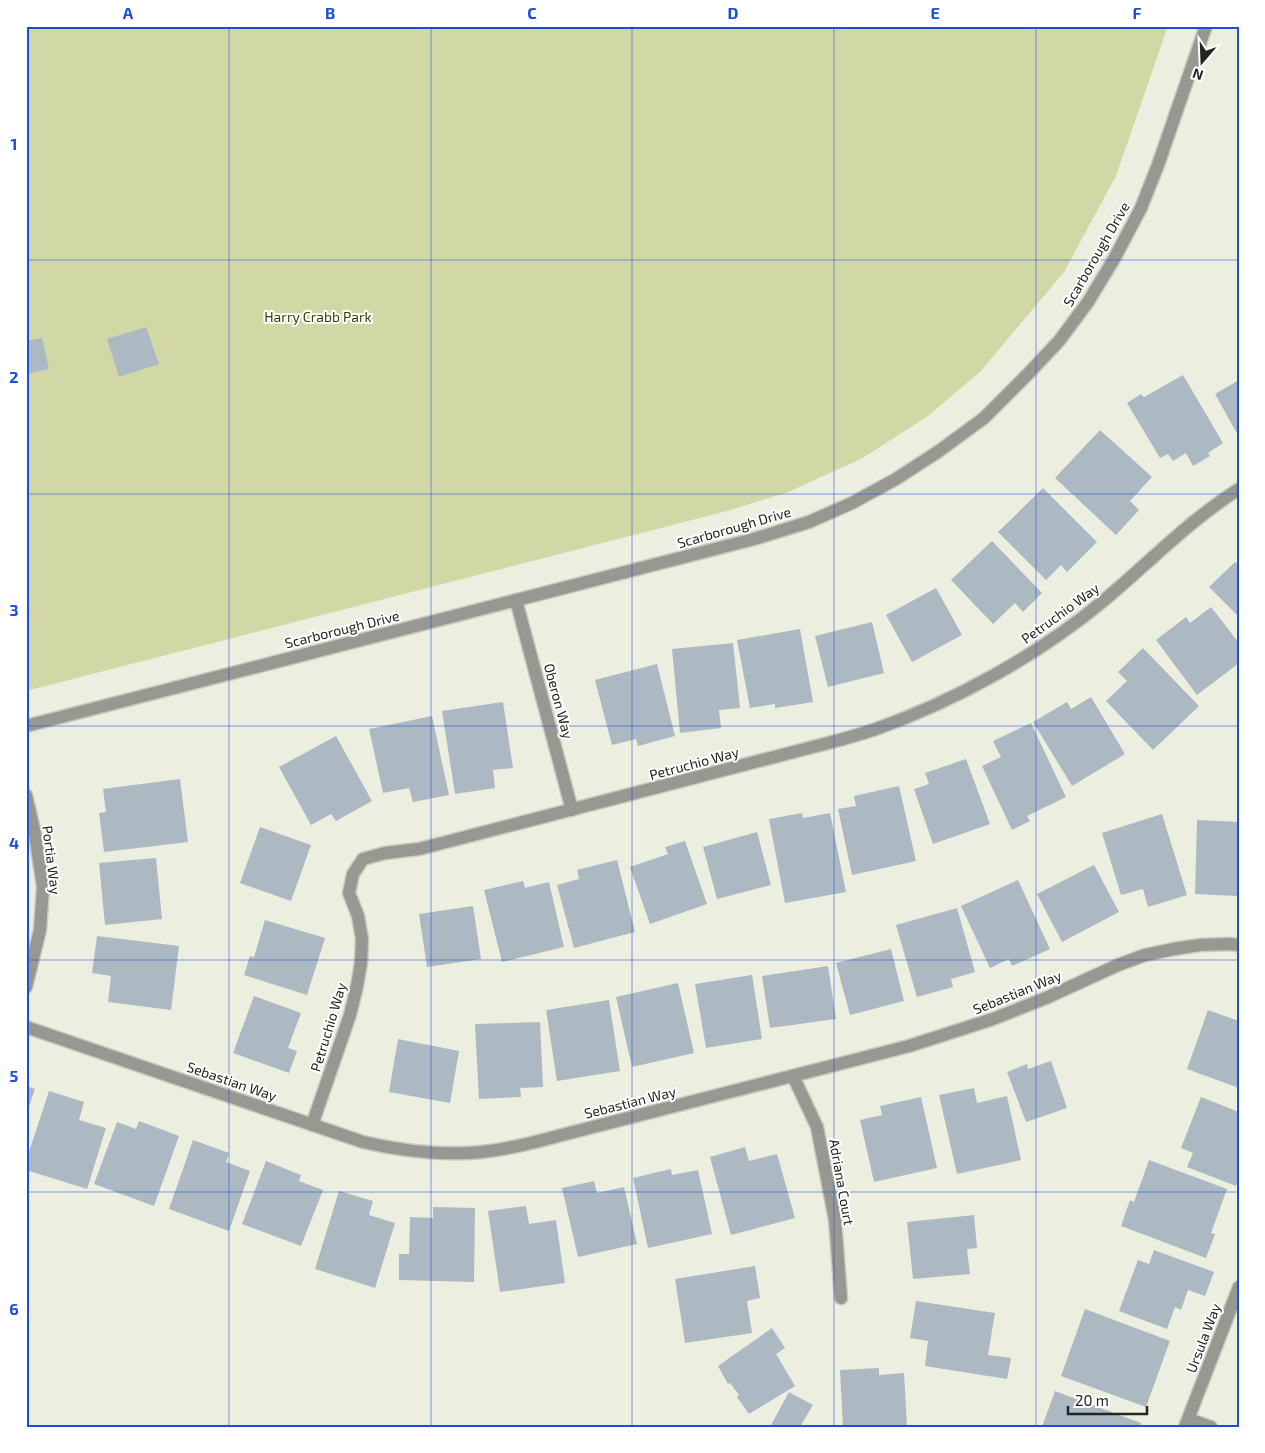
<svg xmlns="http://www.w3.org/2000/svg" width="1265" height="1453" viewBox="0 0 1265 1453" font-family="'Exo 2',sans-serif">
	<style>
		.green { fill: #d1d8a5 }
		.building { fill: #acb9c2 }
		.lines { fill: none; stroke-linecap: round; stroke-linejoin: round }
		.minor-casing { stroke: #c8cbbd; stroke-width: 15 }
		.tertiary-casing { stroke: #c8cbbd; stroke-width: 15 }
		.minor { stroke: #979892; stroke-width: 12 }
		.tertiary { stroke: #979892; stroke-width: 12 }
		.grid { fill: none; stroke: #1d4ed8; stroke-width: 1; stroke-opacity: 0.55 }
		.labels { text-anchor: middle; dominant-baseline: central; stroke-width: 4; stroke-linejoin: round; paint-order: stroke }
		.street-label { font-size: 14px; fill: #242520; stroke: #fff }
		.park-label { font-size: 14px; fill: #3b3f06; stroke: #fff }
		.neatline { fill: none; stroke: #1d4ed8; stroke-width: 2 }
		.grid-label { font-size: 16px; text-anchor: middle; font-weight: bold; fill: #1d4ed8 }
	</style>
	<rect width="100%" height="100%" fill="#ecefe0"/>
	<path class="green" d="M26,26H1168L1116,176L1064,272L981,371L928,416L861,459L788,492L731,510L26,691Z"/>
	<path class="building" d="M146,327L159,364L119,377L107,339Z
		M42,338L49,369L26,374V341Z
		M1183,375L1223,443L1208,453L1210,456L1193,466L1186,453L1173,461L1168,454L1160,458L1127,403L1141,394L1144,397Z
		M1239,380V437L1215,394Z
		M1100,430L1152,477L1130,501L1139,510L1116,535L1055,478Z
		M1043,488L1097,542L1067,572L1061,565L1046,580L998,532Z
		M992,541L1042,593L1023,612L1015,603L993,624L951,580Z
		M1235,562L1239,565V617L1209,587Z
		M936,588L962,635L912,662L886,615Z
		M1211,607L1239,643V663L1197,695L1156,640L1186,617L1190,623Z
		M872,622L884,673L828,687L815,636Z
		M800,629L813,702L775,708V704L750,708L737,640Z
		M733,643L740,708L719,710L721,728L680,733L672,649Z
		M1143,648L1199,706L1153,750L1106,701L1127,681L1118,672Z
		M657,664L675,736L638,746L636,739L612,745L595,680Z
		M1091,697L1125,754L1072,786L1033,722L1067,702L1071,709Z
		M503,702L513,768L493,770L495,788L455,794L442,711Z
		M432,716L449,795L413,802L409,788L383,793L369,729Z
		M1031,723L1066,797L1027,816L1030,821L1012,830L982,766L1001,757L993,741Z
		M336,736L372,801L336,821L331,814L311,825L279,767Z
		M966,759L990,824L933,844L914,789L929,784L925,773Z
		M180,779L188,842L104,852L99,813L106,812L103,789Z
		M899,786L916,861L852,875L838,809L856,806L854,796Z
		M802,813L803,818L830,813L846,892L785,903L769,819Z
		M1162,814L1187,895L1148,907L1143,889L1121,895L1102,833Z
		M1197,820L1239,822V887H1237V896L1195,894Z
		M260,827L311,845L291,901L240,883Z
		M757,832L771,885L717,899L703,847Z
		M685,841L707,904L650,924L630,867L668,854L665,847Z
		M156,858L162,919L105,925L99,863Z
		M617,860L635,932L574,948L557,885L579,879L577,870Z
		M1094,865L1119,912L1062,942L1037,894Z
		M1018,880L1050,949L1012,966L1009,959L990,968L961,906Z
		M523,881L525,888L549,882L564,947L502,962L484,890Z
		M473,906L481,959L427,967L419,914Z
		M957,908L975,972L951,979L953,987L917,997L896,925Z
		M265,920L325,938L307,995L244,975L250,956L254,957Z
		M97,936L179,946L171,1010L108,1002L111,976L92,973Z
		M891,949L904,1001L850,1015L836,963Z
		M828,966L836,1019L770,1028L762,976Z
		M752,975L762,1039L706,1048L695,984Z
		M678,983L694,1053L632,1067L616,997Z
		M254,996L301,1013L288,1048L297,1051L289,1073L233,1053Z
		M609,1000L620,1071L557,1081L546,1010Z
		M1208,1010L1239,1021V1088L1187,1069Z
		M540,1022L543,1087L520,1088L521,1097L479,1099L475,1024Z
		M398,1039L459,1051L450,1103L389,1092Z
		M1051,1061L1067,1108L1026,1122L1007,1072L1027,1064L1028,1069Z
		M26,1086L35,1089L27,1112H26Z
		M974,1088L977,1103L1007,1096L1021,1160L957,1174L939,1095Z
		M49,1091L84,1102L79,1120L106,1128L87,1189L26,1170V1161Z
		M921,1097L937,1168L874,1182L860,1120L882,1115L880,1106Z
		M1201,1097L1239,1112V1179L1236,1186L1187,1167L1193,1153L1181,1148Z
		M139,1121L179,1136L154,1206L94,1184L117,1122L136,1129Z
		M193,1140L229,1153L226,1162L250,1171L229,1231L169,1209Z
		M745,1147L749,1161L777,1154L795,1218L731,1235L710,1157Z
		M1149,1160L1227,1189L1211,1233L1215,1234L1206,1258L1121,1226L1130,1200L1134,1202Z
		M266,1161L301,1175L299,1181L323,1190L301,1246L242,1224Z
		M671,1169L672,1175L698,1170L712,1234L648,1248L633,1178Z
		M594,1181L597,1193L624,1187L637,1244L578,1257L562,1188Z
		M339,1191L373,1201L369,1215L395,1223L375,1288L315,1269Z
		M526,1206L529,1224L556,1220L565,1283L500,1292L488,1211Z
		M433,1207L475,1208L474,1282L399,1280V1254H409L410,1217L433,1218Z
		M974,1215L977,1248L967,1249L970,1274L913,1279L907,1222Z
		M1154,1250L1214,1272L1205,1296L1188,1290L1181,1310L1175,1307L1167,1329L1119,1311L1138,1260L1149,1264Z
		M755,1266L760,1298L747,1301L752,1333L685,1343L675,1279Z
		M916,1301L995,1313L988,1355L1011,1358L1007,1379L925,1366L928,1341L910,1338Z
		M1085,1309L1170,1341L1146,1407L1061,1376Z
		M772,1328L785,1348L776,1354L795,1386L749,1414L737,1397L739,1395L730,1383L728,1384L718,1366Z
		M879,1368V1375L904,1373L907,1427H843L840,1370Z
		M1055,1391L1141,1423L1140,1427H1042Z
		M789,1392L813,1405L800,1427H770Z"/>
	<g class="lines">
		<g class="minor-casing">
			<path id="minor" d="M516,600L572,810
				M26,795L35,834L43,887L40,930L26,987
				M26,1027L363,1142C402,1151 442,1156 482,1152C508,1149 533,1143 558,1136L909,1046L993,1019L1046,998L1118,965L1145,955L1174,949L1200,945L1228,944L1239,945
				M793,1076L817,1127L835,1220L841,1298
				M312,1125L350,1015L357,986L361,963L362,939L358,916L349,893L353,874L363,859L385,853L419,849L832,742C847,738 861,734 876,729C955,701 1038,655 1102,602C1148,564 1188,521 1239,489
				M1188,1419L1211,1427
				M1185,1427L1239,1287"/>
		</g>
		<g class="tertiary-casing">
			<path id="tertiary" d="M26,726L754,539L809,522L852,503L896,479L939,451L984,418L1026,376L1059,341L1088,302L1114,259L1141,208L1158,165L1206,26"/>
		</g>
		<use href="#minor" class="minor"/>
		<use href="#tertiary" class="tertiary"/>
	</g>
	<path class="grid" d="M229,26V1427M431,26V1427M632,26V1427M834,26V1427M1036,26V1427M26,260H1239M26,494H1239M26,726H1239M26,960H1239M26,1192H1239"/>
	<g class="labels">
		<g class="street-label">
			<text transform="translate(1096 254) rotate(-60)">Scarborough Drive</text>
			<text transform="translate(734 527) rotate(-16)">Scarborough Drive</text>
			<text transform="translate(1060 613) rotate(-36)">Petruchio Way</text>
			<text transform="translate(342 629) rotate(-14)">Scarborough Drive</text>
			<text transform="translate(559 701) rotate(75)">Oberon Way</text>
			<text transform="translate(694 763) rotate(-15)">Petruchio Way</text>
			<text transform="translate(52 860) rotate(83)">Portia Way</text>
			<text transform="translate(1017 992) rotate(-22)">Sebastian Way</text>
			<text transform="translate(328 1027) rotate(-73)">Petruchio Way</text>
			<text transform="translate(232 1081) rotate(19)">Sebastian Way</text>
			<text transform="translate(630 1102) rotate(-14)">Sebastian Way</text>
			<text transform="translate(842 1182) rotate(80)">Adriana Court</text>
			<text transform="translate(1203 1338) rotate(-69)">Ursula Way</text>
		</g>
		<g class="park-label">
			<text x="318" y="316">Harry Crabb Park</text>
		</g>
	</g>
	<rect width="1265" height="1453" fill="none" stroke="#ffffff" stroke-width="55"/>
	<g transform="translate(1202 62) rotate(199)" stroke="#ffffff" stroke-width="4" paint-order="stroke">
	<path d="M0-4L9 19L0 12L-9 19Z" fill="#242520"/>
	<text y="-8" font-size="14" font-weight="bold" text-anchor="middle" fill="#242520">N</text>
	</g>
	<path d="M1068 1406v8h79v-8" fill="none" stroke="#242520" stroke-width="2.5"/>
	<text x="1075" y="1406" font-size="15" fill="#242520" stroke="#ffffff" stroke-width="4" paint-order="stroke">20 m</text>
	<rect x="28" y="28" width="1210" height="1398" class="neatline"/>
	<g class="grid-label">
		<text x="128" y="19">A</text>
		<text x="330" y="19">B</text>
		<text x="532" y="19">C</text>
		<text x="733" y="19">D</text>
		<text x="935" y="19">E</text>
		<text x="1137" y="19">F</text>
		<text x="14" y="150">1</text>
		<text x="14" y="383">2</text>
		<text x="14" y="616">3</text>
		<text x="14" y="849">4</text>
		<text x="14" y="1082">5</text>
		<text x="14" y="1315">6</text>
	</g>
</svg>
